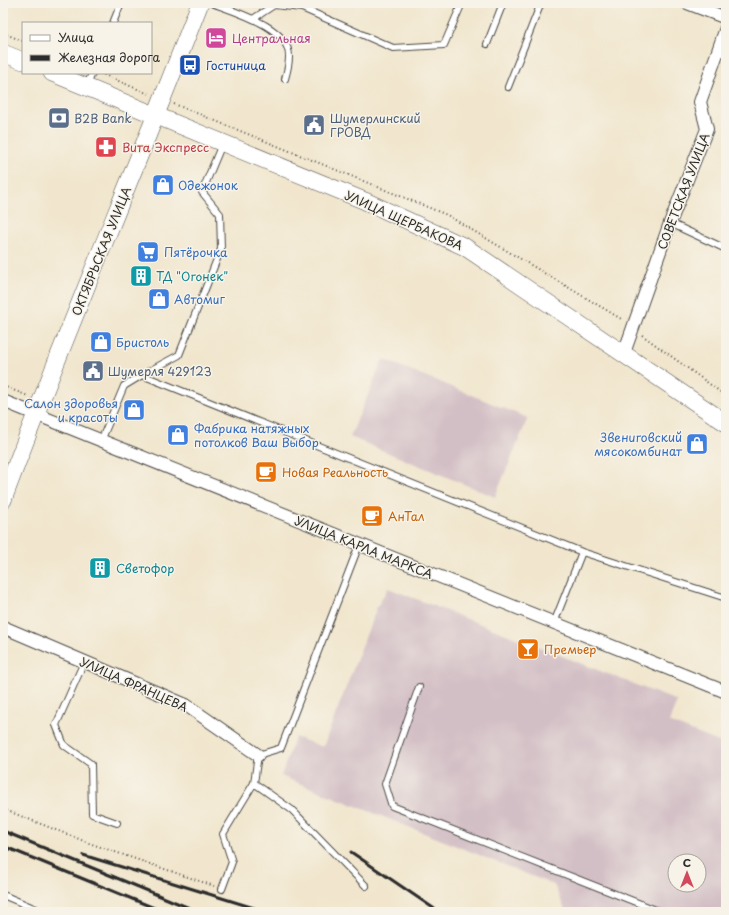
<svg xmlns="http://www.w3.org/2000/svg" width="729" height="915" viewBox="0 0 729 915" font-family="'Playpen Sans',sans-serif">
	<style>
		.industrial { fill: #d2bec5; fill-rule: evenodd }
		.lines { fill: none; stroke-linecap: round; stroke-linejoin: round }
		.lane-casing { stroke: #494743; stroke-width: 8 }
		.street-casing { stroke: #494743; stroke-width: 14 }
		.secondary-casing { stroke: #494743; stroke-width: 18 }
		.path { stroke: #494743; stroke-width: 2; stroke-dasharray: 1 3; stroke-linecap: butt }
		.lane { stroke: #fff; stroke-width: 6 }
		.street { stroke: #fff; stroke-width: 12 }
		.secondary { stroke: #fff; stroke-width: 17 }
		.rail { stroke: #2b2b2b; stroke-width: 3 }
		.labels { text-anchor: middle; dominant-baseline: central; stroke-width: 3; stroke-linejoin: round; paint-order: stroke }
		.hotel-label { font-size: 12px; fill: #b23c85; stroke: #f7f3e8; text-anchor: start }
		.transit-label { font-size: 12px; fill: #164399; stroke: #f7f3e8; text-anchor: start }
		.service-label { font-size: 12px; fill: #4e5e75; stroke: #f7f3e8; text-anchor: start }
		.health-label { font-size: 12px; fill: #be3a42; stroke: #f7f3e8; text-anchor: start }
		.shop-label { font-size: 12px; fill: #366cbe; stroke: #f7f3e8; text-anchor: start }
		.street-label { font-size: 12px; fill: #2b2b2b; stroke: #f7f3e8 }
		.culture-label { font-size: 12px; fill: #0d838f; stroke: #f7f3e8; text-anchor: start }
		.food-label { font-size: 12px; fill: #c56008; stroke: #f7f3e8; text-anchor: start }
	</style>
	<rect width="100%" height="100%" fill="#f7f3e8"/>
	<filter id="ink" filterUnits="userSpaceOnUse"><feTurbulence type="fractalNoise" baseFrequency=".025" numOctaves="2"/><feDisplacementMap in="SourceGraphic" scale="8" xChannelSelector="R" yChannelSelector="G"/><feConvolveMatrix kernelMatrix="1 2 1 2 8 2 1 2 1" color-interpolation-filters="sRGB"/></filter>
	<filter id="wash" filterUnits="userSpaceOnUse"><feTurbulence type="fractalNoise" baseFrequency=".012" numOctaves="4" result="noise"/><feDisplacementMap in="SourceGraphic" scale="16" xChannelSelector="R" yChannelSelector="G"/><feGaussianBlur stdDeviation="0.9" result="paint"/><feColorMatrix in="noise" values="0 0 0 0 0 0 0 0 0 0 0 0 0 0 0 0 0 1.4 0 .05"/><feComposite in="paint" operator="in"/></filter>
	<g filter="url(#wash)">
		<rect width="100%" height="100%" fill="#f1e6cd"/>
		<path class="industrial" d="M383,359L528,418L495,497L350,437Z
			M388,588L677,701L669,722L726,745V912H566L554,885L281,776L295,737L323,747L377,607ZM675,861H699V885H675Z"/>
	</g>
	<g filter="url(#ink)">
		<g class="lines">
			<g class="lane-casing">
				<path id="lane" d="M212,3C235,12 290,27 289,57C289,64 287,72 285,79
					M302,8L393,48L444,45L462,3
					M253,19L274,5L302,8L314,3
					M113,23L121,3
					M487,44L503,3
					M87,86L92,73
					M508,87L541,3
					M670,223L726,249
					M142,375L179,355L221,249L220,214L202,192L222,144
					M101,441L124,386L142,375L582,552L726,598
					M554,623L582,552
					M84,662L56,725L64,745L91,764L92,814L117,823
					M419,687L385,784L392,806L661,912
					M254,783L292,810L366,886
					M222,889L232,862L223,834L254,783L258,755L281,748L359,545
					M3,895L43,912"/>
			</g>
			<g class="street-casing">
				<path id="street" d="M687,3L726,18
					M624,353L670,223L707,129L700,102L726,28
					M3,401L726,692
					M3,627L186,705L258,755"/>
			</g>
			<g class="secondary-casing">
				<path id="secondary" d="M3,53L23,61
					M52,73L365,201L465,247L726,423
					M3,500C65,333 136,169 200,3"/>
			</g>
			<path class="path" d="M3,33L23,41
				M100,73L149,94
				M174,104L447,215L623,320
				M642,335L726,396
				M3,386L28,396
				M3,809L89,843L214,886"/>
			<use href="#lane" class="lane"/>
			<use href="#street" class="street"/>
			<use href="#secondary" class="secondary"/>
			<path class="rail" d="M3,831L199,912
				M3,846L164,912
				M351,852L439,912
				M83,855L267,912"/>
		</g>
	</g>
	<defs>
		<g id="hotel-square" transform="scale(1.15)"><rect x="-9" y="-9" width="18" height="18" rx="4" fill="#d1479c" stroke="#f7f3e8"/><path d="M-6-4.5h1.5V1H6V5H4.5V3h-9V5H-6ZM-4 0a1.8 1.8 0 1 1 3.6 0ZM.5 0V-2.5h3Q6-2.5 6 0Z" fill="#fff"/></g>
		<g id="bus-square" transform="scale(1.15)"><rect x="-9" y="-9" width="18" height="18" rx="4" fill="#1a4fb4" stroke="#f7f3e8"/><path d="M-5-6H5V4H4V6H2V4H-2V6H-4V4H-5ZM-3.5-4V0h7V-4ZM-3.5 1.2v1.5H-2V1.2ZM2 1.2v1.5H3.5V1.2Z" fill="#fff"/></g>
		<g id="bank-square" transform="scale(1.15)"><rect x="-9" y="-9" width="18" height="18" rx="4" fill="#5c6f8a" stroke="#f7f3e8"/><path d="M-6-4H6V4H-6ZM0-2.3a2.3 2.3 0 1 0 0 4.6a2.3 2.3 0 1 0 0-4.6Z" fill="#fff"/></g>
		<g id="civic-square" transform="scale(1.15)"><rect x="-9" y="-9" width="18" height="18" rx="4" fill="#5c6f8a" stroke="#f7f3e8"/><path d="M-.6-6.5H3V-4.5H.6V-3L4-1V1h2V6H-6V1h2V-1L-.6-3ZM-1.2 2.5V6h2.4V2.5Z" fill="#fff"/></g>
		<g id="pharmacy-square" transform="scale(1.15)"><rect x="-9" y="-9" width="18" height="18" rx="4" fill="#e0444e" stroke="#f7f3e8"/><path d="M-2-6h4v4h4v4h-4v4h-4v-4h-4v-4h4Z" fill="#fff"/></g>
		<g id="shop-square" transform="scale(1.15)"><rect x="-9" y="-9" width="18" height="18" rx="4" fill="#3f7fe0" stroke="#f7f3e8"/><path d="M-5-2.5h2.3a2.7 3.5 0 0 1 5.4 0H5L5.5 6h-11ZM-1.5-2.5h3a1.5 2.3 0 0 0-3 0Z" fill="#fff"/></g>
		<g id="supermarket-square" transform="scale(1.15)"><rect x="-9" y="-9" width="18" height="18" rx="4" fill="#3f7fe0" stroke="#f7f3e8"/><path d="M-6-5.5h2.5l.6 2H6L4.5 2H-2.5L-4.4-4H-6ZM-1.5 3.2a1.3 1.3 0 1 0 .1 0ZM3 3.2a1.3 1.3 0 1 0 .1 0Z" fill="#fff"/></g>
		<g id="building-square" transform="scale(1.15)"><rect x="-9" y="-9" width="18" height="18" rx="4" fill="#0f9aa8" stroke="#f7f3e8"/><path d="M-4-6H4V6H1V3H-1V6H-4ZM-2.5-4.3h1.7v1.8h-1.7ZM.8-4.3h1.7v1.8H.8ZM-2.5-1h1.7V.8h-1.7ZM.8-1h1.7V.8H.8Z" fill="#fff"/></g>
		<g id="cafe-square" transform="scale(1.15)"><rect x="-9" y="-9" width="18" height="18" rx="4" fill="#e8710a" stroke="#f7f3e8"/><path d="M-5.5-4.5H6V0H3Q3 3.5 0 3.5H-2.5Q-5.5 3.5-5.5 0ZM3-3.2v2h1.7v-2ZM-6 4.5H4V6H-6Z" fill="#fff"/></g>
		<g id="bar-square" transform="scale(1.15)"><rect x="-9" y="-9" width="18" height="18" rx="4" fill="#e8710a" stroke="#f7f3e8"/><path d="M-6-5H6L.8 .8V4.5H3.5V6h-7V4.5H-.8V.8Z" fill="#fff"/></g>
	</defs>
	<g fill-rule="evenodd">
		<use href="#hotel-square" x="216" y="38"/>
		<use href="#bus-square" x="190" y="65"/>
		<use href="#bank-square" x="59" y="118"/>
		<use href="#civic-square" x="314" y="125"/>
		<use href="#pharmacy-square" x="106" y="147"/>
		<use href="#shop-square" x="163" y="185"/>
		<use href="#supermarket-square" x="148" y="252"/>
		<use href="#building-square" x="141" y="276"/>
		<use href="#shop-square" x="159" y="299"/>
		<use href="#shop-square" x="101" y="342"/>
		<use href="#civic-square" x="93" y="371"/>
		<use href="#shop-square" x="134" y="410"/>
		<use href="#shop-square" x="178" y="435"/>
		<use href="#shop-square" x="697" y="444"/>
		<use href="#cafe-square" x="266" y="472"/>
		<use href="#cafe-square" x="372" y="516"/>
		<use href="#building-square" x="100" y="568"/>
		<use href="#bar-square" x="528" y="649"/>
	</g>
	<g class="labels">
		<g class="hotel-label">
			<text x="232" y="38">Центральная</text>
		</g>
		<g class="transit-label">
			<text x="206" y="65">Гостиница</text>
		</g>
		<g class="service-label">
			<text x="74" y="118">B2B Bank</text>
			<text x="330" y="118">Шумерлинский<tspan x="330" dy="14">ГРОВД</tspan></text>
			<text x="108" y="371">Шумерля 429123</text>
		</g>
		<g class="health-label">
			<text x="122" y="147">Вита Экспресс</text>
		</g>
		<g class="shop-label">
			<text x="178" y="185">Одежонок</text>
			<text x="164" y="252">Пятёрочка</text>
			<text x="174" y="299">Автомиг</text>
			<text x="116" y="342">Бристоль</text>
			<text x="118" y="403" text-anchor="end">Салон здоровья<tspan x="118" dy="14">и красоты</tspan></text>
			<text x="194" y="428">Фабрика натяжных<tspan x="194" dy="14">потолков Ваш Выбор</tspan></text>
			<text x="682" y="437" text-anchor="end">Звениговский<tspan x="682" dy="14">мясокомбинат</tspan></text>
		</g>
		<g class="street-label">
			<text transform="translate(683 191) rotate(-69)">СОВЕТСКАЯ УЛИЦА</text>
			<text transform="translate(404 220) rotate(24)">УЛИЦА ЩЕРБАКОВА</text>
			<text transform="translate(101 251) rotate(-68)">ОКТЯБРЬСКАЯ УЛИЦА</text>
			<text transform="translate(364 547) rotate(22)">УЛИЦА КАРЛА МАРКСА</text>
			<text transform="translate(134 684) rotate(24)">УЛИЦА ФРАНЦЕВА</text>
		</g>
		<g class="culture-label">
			<text x="156" y="276">ТД "Огонек"</text>
			<text x="116" y="568">Светофор</text>
		</g>
		<g class="food-label">
			<text x="282" y="472">Новая Реальность</text>
			<text x="388" y="516">АнТал</text>
			<text x="544" y="649">Премьер</text>
		</g>
	</g>
	<rect width="729" height="915" fill="none" stroke="#f7f3e8" stroke-width="16"/>
	<rect x="22" y="22" width="130" height="52" fill="#f7f3e8" stroke="#a5a39c"/>
	<rect x="30" y="35" width="20" height="6" fill="#ffffff" stroke="#a5a39c"/>
	<text x="58" y="42" font-size="12" fill="#2b2b2b">Улица</text>
	<rect x="30" y="55" width="20" height="6" fill="#2b2b2b" stroke="#a5a39c"/>
	<text x="58" y="62" font-size="12" fill="#2b2b2b">Железная дорога</text>
	<g transform="translate(687 873)"><circle r="19" fill="#f7f3e8" stroke="#a5a39c"/>
	<path d="M0-3L7 15L0 10L-7 15Z" fill="#d1495b"/>
	<text y="-6" font-size="11" font-weight="bold" text-anchor="middle" fill="#2b2b2b">С</text>
	</g>
</svg>
